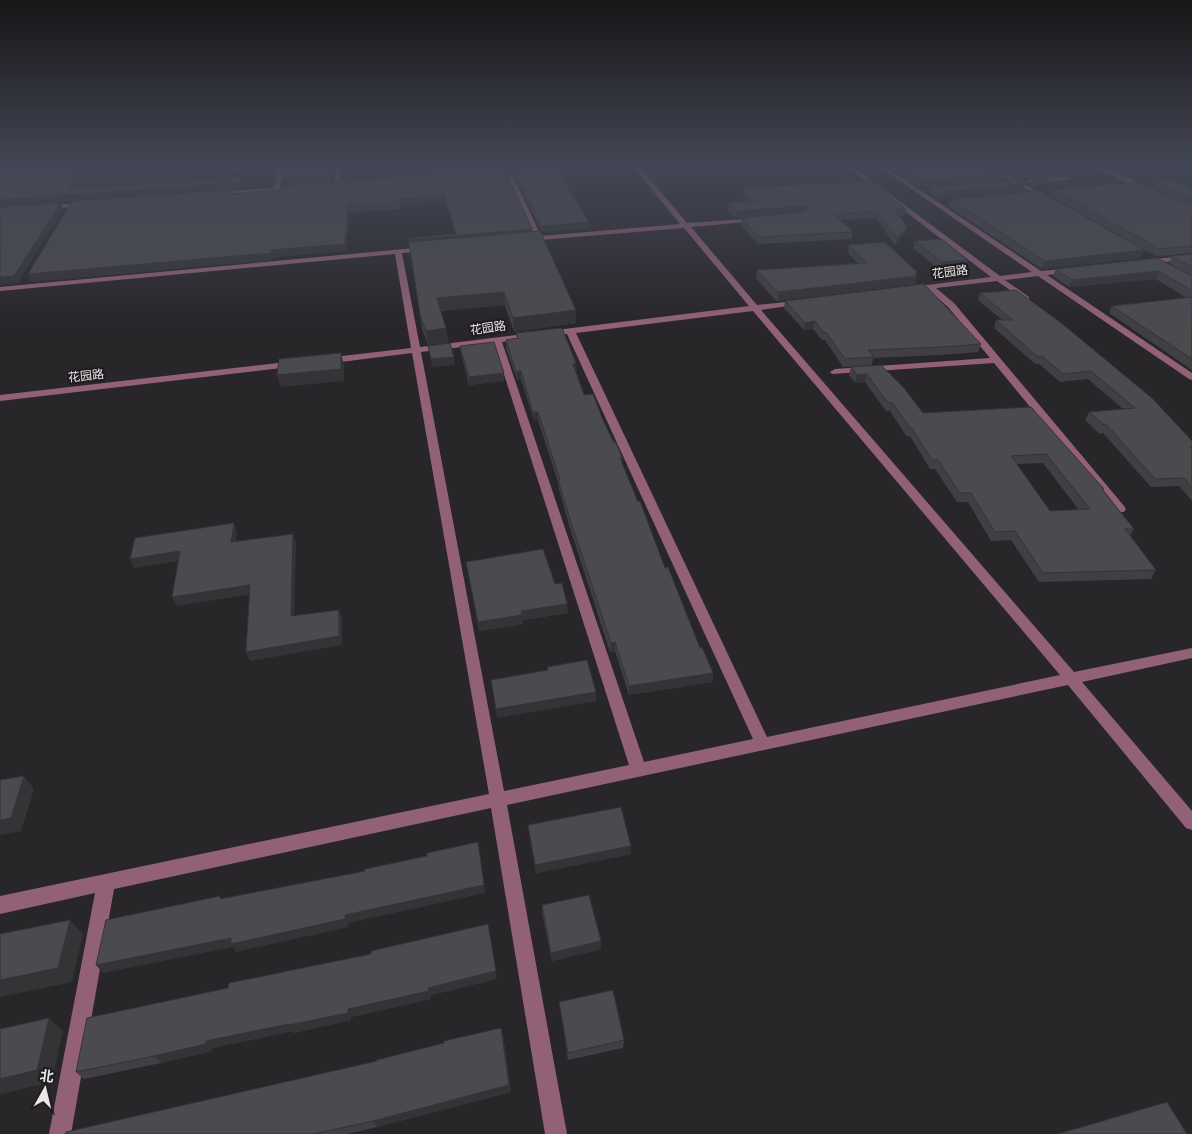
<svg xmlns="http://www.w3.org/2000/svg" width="1192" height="1134" viewBox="0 0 1192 1134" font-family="'DejaVu Sans','Noto Sans SC',sans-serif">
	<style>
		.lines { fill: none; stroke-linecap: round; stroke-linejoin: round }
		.minor { fill: #926178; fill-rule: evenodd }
		.wall { fill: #404044; fill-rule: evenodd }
		.shaded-wall { fill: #343437 }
		.building { fill: #4b4a4f; stroke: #343437; fill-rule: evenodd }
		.labels { text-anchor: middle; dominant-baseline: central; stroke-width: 4.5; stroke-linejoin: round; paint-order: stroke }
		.far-street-label { font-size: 12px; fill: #e8e6e9; stroke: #201c20 }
	</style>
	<rect width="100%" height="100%" fill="#29262a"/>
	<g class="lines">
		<path class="minor" d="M278,166H284L280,187L297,186L300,188L299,189L214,196L211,194L214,192L274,188Z
			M335,166H341V185L338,187L335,185Z
			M633,166H639L687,223L760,218V220L758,221L691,227L757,305L805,300L806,302L802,304L761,310L1074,672L1192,648V658L1082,682L1192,811V830L1186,828L1068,685L507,805L567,1134H545L491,808L114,889L71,1134H49L95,893L0,914V896L489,794L412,353L325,364L320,361L325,358L411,348L395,254L0,291V287L425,247H428V251L402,253L420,347L749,306L684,228L527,241L523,239L535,236L507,176L510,174L513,176L541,236L680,224ZM753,311L1060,675L767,737L576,333ZM567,334L753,739L644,762L502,342ZM494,343L629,765L504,791L421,352Z
			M846,166H852L1000,276L1032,272L878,166H884L1041,271L1073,268V272L1047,275L1192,373V380L1189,379L1038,276L1005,280L1029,297V301H1026L997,281L936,288L954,303L1124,506L1126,509L1124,512H1116L994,363L832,374L830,372L835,369L990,358L948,307L927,289L911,291L907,289L911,287L991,277Z
			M986,166H993L1050,199L1045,200Z
			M1084,166C1101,164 1135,179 1148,190L1143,191L1111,175Z
			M241,167L243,170L221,173L218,171Z
			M1069,177L1070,178L1067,180L1030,183L1027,181L1030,179Z
			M239,178L241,179V181L216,184L213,182Z
			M89,203V205L87,206L45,209L42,207L45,205Z
			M1192,255V259L1147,264L1143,262L1147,260Z
			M296,361L299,362V366L0,401V395Z"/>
	</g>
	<path class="wall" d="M0,166H113L87,167L85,168L238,166L81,177L79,179L236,173V177L74,188L73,189L232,178L234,184L233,189L89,200L229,190L231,194L281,190L428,175H429L343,181L341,166H555L589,222V228L542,232L515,175L509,172L507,175L532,229V231L576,323L514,332L505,305L441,311L446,328L448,342L428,345L422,329L408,239L455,234L446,202L401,206V209L349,212L346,251L273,257V260L31,282L28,274L72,201L0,207Z
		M889,166H994L1005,180L919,187Z
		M996,166H1088L1087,169L1069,175L1019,178Z
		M1048,177L1046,183L1034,187L1030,185L1032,179Z
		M1155,181L1192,189V253L1156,256L1051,196L1054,190L1183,202L1153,187Z
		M931,187L1023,191L938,199L929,193Z
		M744,188L906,209L904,216H899L907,227L905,233L895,245L876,218L840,220L853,232L851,239L757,244L741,224L742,218L802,212L735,218L728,210L729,203H749L743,195Z
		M950,199L1145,250L1141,258L1042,269L948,206Z
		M915,241L965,267L940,270L913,248Z
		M849,245L916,275L915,284L778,301L774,299L756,278L757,270L858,263L848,253Z
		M1192,254V370L1109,313L1112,306L1187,298L1156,279L1069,287L1053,276L1056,269L1180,270L1169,263L1172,256Z
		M980,293L1192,441V501L1179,486L1151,487L1103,433L1100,434L1085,420L1089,412L1123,409L1088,379L1060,382L1039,364H1035L994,328L996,320H1002L978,300Z
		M785,301L981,344L978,352L940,355L873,358L872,365L843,367L825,340H822L813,329L804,330L784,308Z
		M516,333L577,371H576L584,395L603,420L622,458V464L665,568L700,648L713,673L712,682L629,695L615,651L610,652L569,525L559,489L558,482L538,420H534L521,379L517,380L506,348V340L517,338Z
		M460,346L504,373V381L469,385L461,353Z
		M881,365L923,413L1031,407L1104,489L1103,490L1134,529L1130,536L1156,570L1151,579L1039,582L1011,540L991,541L968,502H957L935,469H930L910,436L907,437L890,411H886L865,382L855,383L849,375L851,367ZM1043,463L1079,510L1050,511L1017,464Z
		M466,562L555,584L568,613L523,620V624L479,631Z
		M528,825L631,846V854L536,873Z
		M542,905L601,949L552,961L542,913Z
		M497,979L431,995V999L351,1017V1020L293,1033V1031L212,1048V1051L161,1063L84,1079L76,1072Z
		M559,1002L624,1040L623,1048L568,1060Z
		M503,1035L511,1092L377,1127L347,1134H65Z"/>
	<path class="shaded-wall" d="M80,166H86L87,167L82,170Z
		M159,166H238L81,177L76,181L235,167L236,173V177L74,188L69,193L67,186L74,175L78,171Z
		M332,166H334L333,181L283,185L282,179Z
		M509,166V172L505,177V170Z
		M1082,166H1088L1087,169L1069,175L1071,169Z
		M428,168L429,174L343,181L342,175Z
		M1007,173L1005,180L919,187L921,181Z
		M1048,177L1046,183L1034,187L1036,181Z
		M232,178L234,184L233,189L0,207V200Z
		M1025,184L1023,191L938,199L939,193Z
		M445,195L446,202L401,206L399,199Z
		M61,203L63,209L18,283L0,285V277Z
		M348,205L349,212L346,251L273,257V260L31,282L28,274L271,250Z
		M806,206L805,212L735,218L736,211Z
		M589,222V228L542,232V226Z
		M907,227L905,233L895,245L897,238Z
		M532,229V236L409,248L408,240Z
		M1145,250L1141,258L1042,269L1045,261Z
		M967,260L965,267L940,270L942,262Z
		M1159,271L1156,279L1069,287L1072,280Z
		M917,272L916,276H917L915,284L778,301L779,292L915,274Z
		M504,292L505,305L438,311L437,298Z
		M576,310V323L514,332L513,318Z
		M815,321L813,329L804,330L805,323Z
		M446,328L448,342L428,345L426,331Z
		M341,353L344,365V381L281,387L277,375Z
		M454,357L455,365L432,367L431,359Z
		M576,363L577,371L573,372V364Z
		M521,371V379L517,380L516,372Z
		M504,373V381L469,385V377Z
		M867,374L865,382L855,383L857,375Z
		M533,412H538V420H534Z
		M234,523L237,532L234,551L231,542Z
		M293,534L296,543L294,625L291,616Z
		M180,551L184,560L134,568L130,559Z
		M250,585L253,594L176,606L172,597Z
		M567,604L568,613L523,620V624L479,631L478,622L521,611Z
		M339,610L342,619V645L250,661L246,652Z
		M615,642V651L610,652L611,643Z
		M713,673L712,682L629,695V686Z
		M596,692V701L497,718L496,709Z
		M24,776L34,789L21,831L0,835V820Z
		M478,842L485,893L348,923L349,927L236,952L233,947L103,973L96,965L345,915Z
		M631,846V854L536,873L535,865Z
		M70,920L83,934L72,982L0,997V980Z
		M488,924L497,979L431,995V999L351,1017V1020L293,1033V1031L212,1048V1051L161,1063L154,1056L206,1041L348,1009L428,988Z
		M601,941V949L552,961L551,953Z
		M49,1018L63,1031L52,1082L0,1094V1079Z
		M503,1035L511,1092L377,1127L373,1121Z"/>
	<path class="building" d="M0,166H81L84,168L126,166H159L78,171L74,175L79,179L235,167L234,171L71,182L67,186L72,189L232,178L231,183L0,200Z
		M283,166H332V175L282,179Z
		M341,166H555L589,222L542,226L514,169L509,166L505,170L532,229L408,240V239L422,237L456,234L445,195L399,199L400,203L348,205L345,244L271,250V253L28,274L72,201L229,190L228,194L281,190V186L428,175L433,172L428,168L342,175Z
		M899,166H994L1007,173L921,181Z
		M1009,166H1082L1071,169L1021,172Z
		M1048,177L1036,181L1032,179Z
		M1164,178L1175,181L1192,189V199L1155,181Z
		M1018,180L1025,184L939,193L931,187Z
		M872,181L906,209L894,210L907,227L897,238L877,211L834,214L853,232L757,237L742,218L804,212L808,210V207L806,206L736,211L729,203L756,202L744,188Z
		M1137,182L1192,206V246L1160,249L1054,190Z
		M1039,191L1145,250L1045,261L950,199Z
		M61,203L14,276L0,277V207Z
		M540,231L576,310L513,318L504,292L437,298L446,328L426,331L420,315L409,242Z
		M942,239L967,260L942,262L915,241Z
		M885,242L917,272L915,274L917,276L779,292L775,290L757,270L867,263L849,245Z
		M1192,254V267L1172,256Z
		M1157,258L1192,276V291L1159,271L1072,280L1056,269Z
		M924,284L981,344L942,347L868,350L874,357L845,359L826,332L824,333L815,321L805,323L785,301Z
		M1016,290L1060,322L1153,399L1192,441V447H1190L1192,449V487L1184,478L1155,479L1107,425H1104L1089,412L1135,408L1091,371L1063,374L1042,356L1038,357L996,320H1013L980,293Z
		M1192,297V359L1112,306Z
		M562,328L576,363L573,364L584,395L593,394L603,420L614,443L616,442L622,458H620L638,502L640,501L665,568L668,567L700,648L702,647L713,673L629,686L615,642L611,643L569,516L558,480H560L538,412H533L521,371L516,372L506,340L518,338L516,333Z
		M494,342L504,373L469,377L460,346Z
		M450,343L454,357L431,359L428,346Z
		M341,353V369L277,375L279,359Z
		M881,365L904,388L923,413L1031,407L1104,489H1102L1134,529H1125L1156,570L1043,573L1015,531L995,532L971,493H960L938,460H932L912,428H910L893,403H888L867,374L857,375L851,367ZM1046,454L1090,509L1050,511L1011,456Z
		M234,523L231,542L293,534L291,616L339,610V636L246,652L250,585L172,597L180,551L130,559L135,538Z
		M543,549L555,584L562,583L567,604L521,611L522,615L478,622L466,562Z
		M587,660L596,692L496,709L491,680L548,670L547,667Z
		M24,776L11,818L0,820V780Z
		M621,807L631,846L535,865L528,825Z
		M478,842L484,885L345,915V919L231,944V938L96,965L106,920L220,896V899L365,871V869L427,856V853Z
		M589,895L601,941L551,953L542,905Z
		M70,920L58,968L0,980V934Z
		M488,924L496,971L428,988L429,991L348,1009V1013L289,1025V1024L206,1041V1044L154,1056L76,1072L87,1018L228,988L229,983L371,954V951Z
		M613,990L624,1040L568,1053L559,1002Z
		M49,1018L37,1070L0,1079V1029Z
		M501,1028L509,1085L373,1121L313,1134H65L66,1132L377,1061V1060L444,1043V1041Z
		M1167,1102L1187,1134H1058Z"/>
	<linearGradient id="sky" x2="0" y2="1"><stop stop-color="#171517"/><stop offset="0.51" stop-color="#434755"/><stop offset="1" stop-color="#434755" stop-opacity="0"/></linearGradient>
	<rect width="1192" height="324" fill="url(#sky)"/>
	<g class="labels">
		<g class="far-street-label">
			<text transform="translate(950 272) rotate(-7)">花园路</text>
			<text transform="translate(488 328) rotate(-8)">花园路</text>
			<text transform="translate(86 376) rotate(-6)">花园路</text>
		</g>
	</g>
	<g transform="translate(45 1089) rotate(8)" stroke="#201c20" stroke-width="4" paint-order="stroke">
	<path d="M0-4L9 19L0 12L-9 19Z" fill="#e8e6e9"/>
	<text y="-8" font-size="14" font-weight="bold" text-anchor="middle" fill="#e8e6e9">北</text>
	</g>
</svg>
